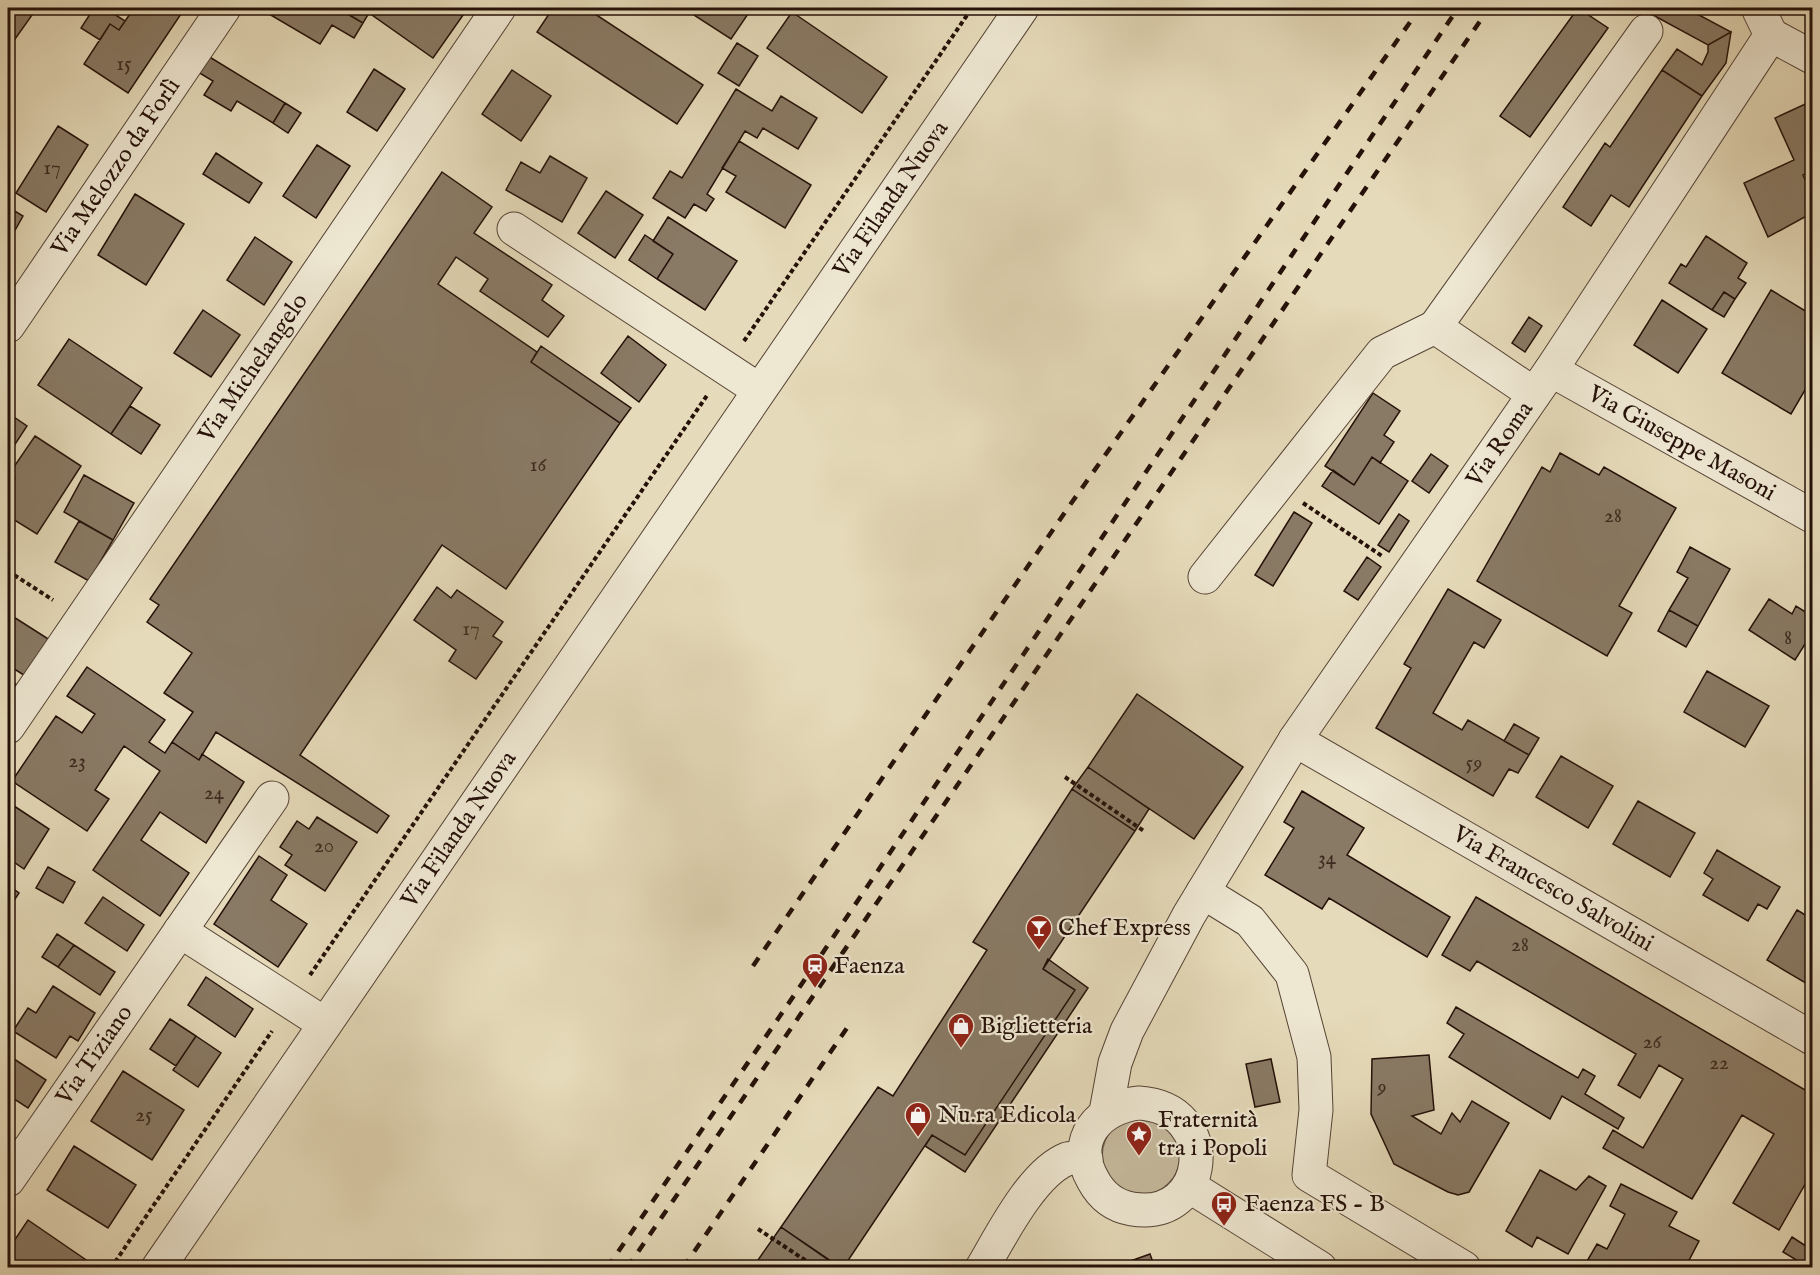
<svg xmlns="http://www.w3.org/2000/svg" width="1820" height="1275" viewBox="0 0 1820 1275" font-family="'IM FELL English',serif">
	<style>
		.green { fill: #c4b89b; stroke: #746452; stroke-width: 1.5 }
		.building { fill: #897a65; stroke: #251109; stroke-width: 1.5 }
		.lines { fill: none; stroke-linecap: round; stroke-linejoin: round }
		.minor-casing { stroke: #554335; stroke-width: 35 }
		.path { stroke: #251109; stroke-width: 4; stroke-dasharray: 4.5 3; stroke-linecap: butt }
		.minor { stroke: #eee7d2; stroke-width: 33 }
		.rail { stroke: #251109; stroke-width: 4.5; stroke-dasharray: 10 10; stroke-linecap: butt }
		.labels { text-anchor: middle; dominant-baseline: central; stroke-width: 4.5; stroke-linejoin: round; paint-order: stroke }
		.number-label { font-size: 21px; fill: #3e2b20 }
		.street-label { font-size: 24px; fill: #251109; stroke: #eee7d2 }
		.poi-label { font-size: 24px; fill: #251109; stroke: #eee7d2; text-anchor: start }
	</style>
	<rect width="100%" height="100%" fill="#e5dab9"/>
	<filter id="stains"><feTurbulence type="fractalNoise" baseFrequency=".00333" numOctaves="4"/><feColorMatrix values="0 0 0 0 .2 0 0 0 0 .09 0 0 0 0 .02 0 0 0 .5 -.17"/></filter>
	<radialGradient id="worn" r=".72"><stop offset=".6" stop-color="#630" stop-opacity="0"/><stop offset="1" stop-color="#630" stop-opacity=".3"/></radialGradient>
	<path class="green" d="M1102 1156a39 39 0 1 1 78 0a39 39 0 1 1-78 0Z"/>
	<path class="building" d="M8,8H37L8,49Z
		M94,8H105L125,21L119,30L110,24L100,40L81,28Z
		M134,8H185L128,93L84,64L110,24L119,30Z
		M273,8H337L363,23L354,38L332,25L320,44L269,14Z
		M342,8H372L363,23L341,10Z
		M377,8H468L433,58L372,15Z
		M553,8H586L703,85L677,124L537,32Z
		M683,8H752L731,39Z
		M1578,8L1608,28L1530,137L1500,116Z
		M1640,8H1686L1731,32L1708,45Z
		M792,12L887,77L862,113L767,48Z
		M1731,32L1726,63L1702,96L1662,70L1677,49L1702,65L1708,52V45Z
		M737,43L758,56L739,86L718,73Z
		M203,53L285,103L273,123L237,101L231,111L204,95L213,81L193,69Z
		M374,69L405,89L377,131L347,112Z
		M512,70L551,96L521,141L482,114Z
		M1662,70L1702,96L1629,207L1611,195L1591,226L1563,207L1605,143L1610,147Z
		M736,89L772,111L781,96L817,118L798,149L763,128L757,138L745,131L707,194L714,199L706,211L694,204L685,218L653,198L670,171L682,178Z
		M1812,101V170L1803,175L1812,195V213L1768,237L1744,183L1794,160L1775,118Z
		M285,103L301,113L288,133L273,123Z
		M58,126L88,145L46,212L16,193Z
		M739,141L811,185L785,228L726,192L736,176L722,168Z
		M317,145L350,166L316,218L283,196Z
		M216,153L262,183L249,203L203,174Z
		M550,156L587,178L562,222L506,190L521,162L540,173Z
		M442,172L492,207L474,233L552,285L542,300L564,316L548,337L480,291L488,279L456,257L438,284L537,352L531,362L620,423L506,589L442,545L300,755L389,816L377,833L216,732L199,760L172,742L193,712L164,693L192,653L147,622L159,605L150,599Z
		M606,191L643,215L615,258L578,233Z
		M135,194L184,224L146,285L98,255Z
		M8,207L23,216L14,232L8,229Z
		M668,217L737,261L705,310L657,279L673,254L653,241Z
		M645,235L673,254L657,279L629,260Z
		M1706,236L1747,263L1738,278L1746,283L1735,299L1724,292L1712,310L1669,283L1681,264L1686,267Z
		M255,237L292,262L264,305L227,280Z
		M1771,290L1812,315V378L1791,414L1722,373Z
		M1724,292L1735,299L1724,317L1712,310Z
		M1662,300L1707,329L1678,373L1634,345Z
		M203,310L240,335L211,377L174,353Z
		M1529,317L1542,326L1525,352L1512,343Z
		M628,336L666,365L639,402L601,373Z
		M69,339L142,388L111,434L38,385Z
		M541,346L631,408L620,423L531,362Z
		M1373,393L1400,411L1384,435L1394,442L1380,463L1372,457L1354,485L1325,466Z
		M130,406L160,425L141,454L111,434Z
		M8,413L27,426L8,455Z
		M35,436L81,466L37,534L8,516V490L15,478L9,474Z
		M1560,453L1599,475L1604,467L1676,508L1619,606L1632,613L1607,656L1477,581L1542,467L1550,472Z
		M1431,454L1448,466L1429,493L1412,481Z
		M1372,457L1408,481L1379,524L1322,486L1333,470L1354,485Z
		M84,475L134,503L113,540L64,512Z
		M1294,512L1312,523L1273,586L1255,575Z
		M1399,514L1409,521L1389,552L1378,545Z
		M79,521L113,540L89,581L55,562Z
		M1690,547L1730,569L1698,626L1669,610L1688,578L1677,572Z
		M1367,557L1381,567L1358,600L1344,591Z
		M437,587L451,598L457,590L503,622L493,636L502,642L476,679L449,661L456,650L414,620Z
		M1448,589L1501,620L1484,648L1474,642L1433,713L1462,730L1468,720L1529,755L1518,773L1509,769L1493,796L1376,728L1411,668L1404,664Z
		M1769,599L1792,614L1796,606L1812,616V633L1795,660L1749,630Z
		M1669,610L1698,626L1686,647L1658,631Z
		M9,614L53,642L30,679L8,665Z
		M87,667L165,720L149,742L165,753L172,742L199,760L202,754L244,782L206,843L160,812L141,840L189,873L160,916L93,870L160,771L124,746L95,790L109,799L87,831L12,781L56,716L82,733L95,714L67,696Z
		M1707,671L1769,706L1745,747L1684,712Z
		M8,679L23,689L8,713Z
		M1137,694L1243,767L1194,839L1088,767Z
		M1514,724L1539,738L1529,755L1504,741Z
		M1561,756L1613,786L1588,828L1536,797Z
		M1088,767L1149,809L1135,831L1072,789Z
		M1072,789L1135,831L1043,969L1075,990L965,1155L932,1135L843,1268H840L781,1227L878,1087L893,1096L987,950L973,942Z
		M1302,791L1364,828L1347,855L1450,917L1427,957L1329,898L1322,909L1265,875L1294,828L1284,822Z
		M1638,801L1695,833L1670,877L1613,844Z
		M8,802L49,829L24,869L8,858Z
		M317,817L357,842L325,891L285,865L292,855L280,847L297,821L309,829Z
		M1717,850L1780,887L1767,909L1758,904L1748,921L1703,895L1713,879L1704,873Z
		M259,856L287,875L271,900L307,924L278,967L214,924Z
		M48,867L75,882L63,903L36,888Z
		M8,885L19,893L8,910Z
		M103,897L144,925L127,951L85,923Z
		M1476,897L1812,1094V1172L1779,1230L1733,1203L1774,1134L1742,1115L1692,1199L1603,1148L1613,1130L1643,1148L1683,1079L1659,1065L1640,1098L1618,1085L1636,1054L1477,961L1470,971L1442,955Z
		M1797,910L1812,919V979L1809,985L1767,960Z
		M57,934L74,945L58,967L42,957Z
		M74,945L115,972L100,995L58,967Z
		M1048,959L1088,988L965,1172L925,1146L932,1135L965,1155L1075,990L1043,969Z
		M206,977L253,1009L235,1037L188,1005Z
		M53,986L95,1013L78,1041L70,1036L56,1058L13,1031L28,1008L36,1013Z
		M1456,1007L1578,1078L1583,1069L1595,1076L1585,1094L1624,1118L1618,1129L1562,1096L1550,1119L1449,1057L1464,1034L1447,1023Z
		M170,1019L196,1036L176,1066L150,1049Z
		M196,1036L221,1053L198,1087L173,1070Z
		M8,1055L46,1080L28,1108L8,1095Z
		M1429,1055L1434,1110L1412,1116L1441,1134L1452,1113L1460,1122L1472,1101L1509,1123L1469,1192L1458,1195L1448,1192L1394,1164L1371,1114L1372,1059Z
		M1271,1059L1280,1102L1255,1107L1246,1064Z
		M123,1071L184,1110L152,1160L91,1121Z
		M74,1146L136,1185L108,1228L47,1190Z
		M1540,1170L1576,1190L1589,1176L1606,1186L1568,1254L1537,1237L1532,1247L1506,1231Z
		M1621,1184L1677,1212L1669,1226L1699,1241L1685,1268H1583L1597,1244L1607,1249L1625,1214L1610,1206Z
		M28,1220L89,1262L85,1268H8V1250Z
		M781,1227L837,1265L840,1268H769L758,1260Z
		M1792,1237L1812,1250V1259L1808,1267L1783,1252Z
		M1150,1254L1155,1268H1112L1136,1259Z
		M758,1260L769,1268H753Z"/>
	<g class="lines">
		<g class="minor-casing">
			<g id="minor">
				<path d="M1758,8L1771,35"/>
				<path d="M1771,35L1812,57"/>
				<path d="M514,229L759,390"/>
				<path id="s1" d="M8,326L224,8"/>
				<path id="s2" d="M1551,370L1812,516"/>
				<path d="M1534,394L1435,327L1646,31"/>
				<path d="M1205,577L1382,353L1435,327"/>
				<path id="s3" d="M8,727L499,8"/>
				<path id="s4" d="M1295,740L1812,1038"/>
				<path d="M1203,892L1250,921L1292,974L1314,1057L1316,1110L1309,1175L1464,1268"/>
				<path d="M180,931L325,1024"/>
				<path d="M1139,1103C1222,1108 1210,1222 1132,1209C1114,1206 1101,1195 1093,1180C1070,1140 1099,1107 1139,1103Z"/>
				<path id="s5" d="M1106,1112L1115,1063L1127,1031L1189,915L1295,740L1551,370L1771,35"/>
				<path id="s6" d="M8,1180L272,798"/>
				<path d="M1189,1186L1320,1268"/>
				<path id="s7" d="M158,1268L1022,8"/>
				<path d="M982,1268C1001,1236 1032,1173 1067,1159C1072,1157 1080,1159 1086,1159"/>
			</g>
		</g>
		<path class="path" d="M744,341L972,8
			M1303,503L1382,556
			M8,571L53,600
			M1065,777L1144,831
			M310,975L708,394
			M758,1229L817,1268
			M111,1268L272,1031
			M1238,1268L1241,1265L1245,1268"/>
		<use href="#minor" class="minor"/>
		<path class="rail" d="M753,966L1070,505L1420,8
			M607,1268L795,994L1458,8
			M627,1268L1489,8
			M683,1268L847,1028"/>
	</g>
	<defs>
		<g id="bar-pin" transform="scale(1.35)"><path d="M0 17L-7.5 6A9.5 9.5 0 1 1 7.5 6Z" fill="#8f2418" stroke="#eee7d2"/><path d="M-6-5H6L.8 .8V4.5H3.5V6h-7V4.5H-.8V.8Z" fill="#fff"/></g>
		<g id="station-pin" transform="scale(1.35)"><path d="M0 17L-7.5 6A9.5 9.5 0 1 1 7.5 6Z" fill="#8f2418" stroke="#eee7d2"/><path d="M-3-6H3Q5-6 5-4V2Q5 4 3 4L4.5 6H3L1.5 4h-3L-3 6H-4.5L-3 4Q-5 4-5 2V-4Q-5-6-3-6ZM-3.5-4v3h7v-3ZM-3.5 1v1.5H-2V1ZM2 1v1.5H3.5V1Z" fill="#fff"/></g>
		<g id="shop-pin" transform="scale(1.35)"><path d="M0 17L-7.5 6A9.5 9.5 0 1 1 7.5 6Z" fill="#8f2418" stroke="#eee7d2"/><path d="M-5-2.5h2.3a2.7 3.5 0 0 1 5.4 0H5L5.5 6h-11ZM-1.5-2.5h3a1.5 2.3 0 0 0-3 0Z" fill="#fff"/></g>
		<g id="sight-pin" transform="scale(1.35)"><path d="M0 17L-7.5 6A9.5 9.5 0 1 1 7.5 6Z" fill="#8f2418" stroke="#eee7d2"/><path d="M0-6L1.8-2.2L6-1.7L2.9 1.2L3.7 5.4L0 3.3L-3.7 5.4L-2.9 1.2L-6-1.7L-1.8-2.2Z" fill="#fff"/></g>
		<g id="bus-pin" transform="scale(1.35)"><path d="M0 17L-7.5 6A9.5 9.5 0 1 1 7.5 6Z" fill="#8f2418" stroke="#eee7d2"/><path d="M-5-6H5V4H4V6H2V4H-2V6H-4V4H-5ZM-3.5-4V0h7V-4ZM-3.5 1.2v1.5H-2V1.2ZM2 1.2v1.5H3.5V1.2Z" fill="#fff"/></g>
	</defs>
	<g fill-rule="evenodd">
		<use href="#bar-pin" x="1039" y="928"/>
		<use href="#station-pin" x="815" y="966"/>
		<use href="#shop-pin" x="961" y="1026"/>
		<use href="#shop-pin" x="918" y="1115"/>
		<use href="#sight-pin" x="1139" y="1134"/>
		<use href="#bus-pin" x="1224" y="1204"/>
	</g>
	<g class="labels">
		<g class="number-label">
			<text x="124" y="64">15</text>
			<text x="52" y="168">17</text>
			<text x="538" y="465">16</text>
			<text x="1613" y="516">28</text>
			<text x="471" y="629">17</text>
			<text x="1788" y="638">8</text>
			<text x="77" y="761">23</text>
			<text x="1474" y="763">59</text>
			<text x="214" y="793">24</text>
			<text x="324" y="846">20</text>
			<text x="1327" y="858">34</text>
			<text x="1520" y="945">28</text>
			<text x="1652" y="1042">26</text>
			<text x="1719" y="1063">22</text>
			<text x="1382" y="1087">9</text>
			<text x="144" y="1115">25</text>
		</g>
		<g class="street-label">
			<text stroke="none"><textPath href="#s1" startOffset="192">Via Melozzo da Forlì</textPath></text>
			<text stroke="none"><textPath href="#s7" startOffset="1296">Via Filanda Nuova</textPath></text>
			<text stroke="none"><textPath href="#s3" startOffset="435">Via Michelangelo</textPath></text>
			<text stroke="none"><textPath href="#s2" startOffset="150">Via Giuseppe Masoni</textPath></text>
			<text stroke="none"><textPath href="#s5" startOffset="780">Via Roma</textPath></text>
			<text stroke="none"><textPath href="#s7" startOffset="532">Via Filanda Nuova</textPath></text>
			<text stroke="none"><textPath href="#s4" startOffset="298">Via Francesco Salvolini</textPath></text>
			<text stroke="none"><textPath href="#s6" startOffset="152">Via Tiziano</textPath></text>
		</g>
		<g class="poi-label">
			<text x="1058" y="928">Chef Express</text>
			<text x="834" y="966">Faenza</text>
			<text x="980" y="1026">Biglietteria</text>
			<text x="938" y="1115">Nu.ra Edicola</text>
			<text x="1158" y="1120">Fraternità<tspan x="1158" dy="28">tra i Popoli</tspan></text>
			<text x="1244" y="1204">Faenza FS - B</text>
		</g>
	</g>
	<rect width="1820" height="1275" fill="none" stroke="#e5dab9" stroke-width="30"/>
	<rect x="9" y="9" width="1802" height="1257" fill="none" stroke="#251109" stroke-width="3"/>
	<rect x="15" y="15" width="1790" height="1245" fill="none" stroke="#251109" stroke-width="1.5"/>
	<rect width="100%" height="100%" filter="url(#stains)"/>
	<rect width="100%" height="100%" fill="url(#worn)"/>
</svg>
